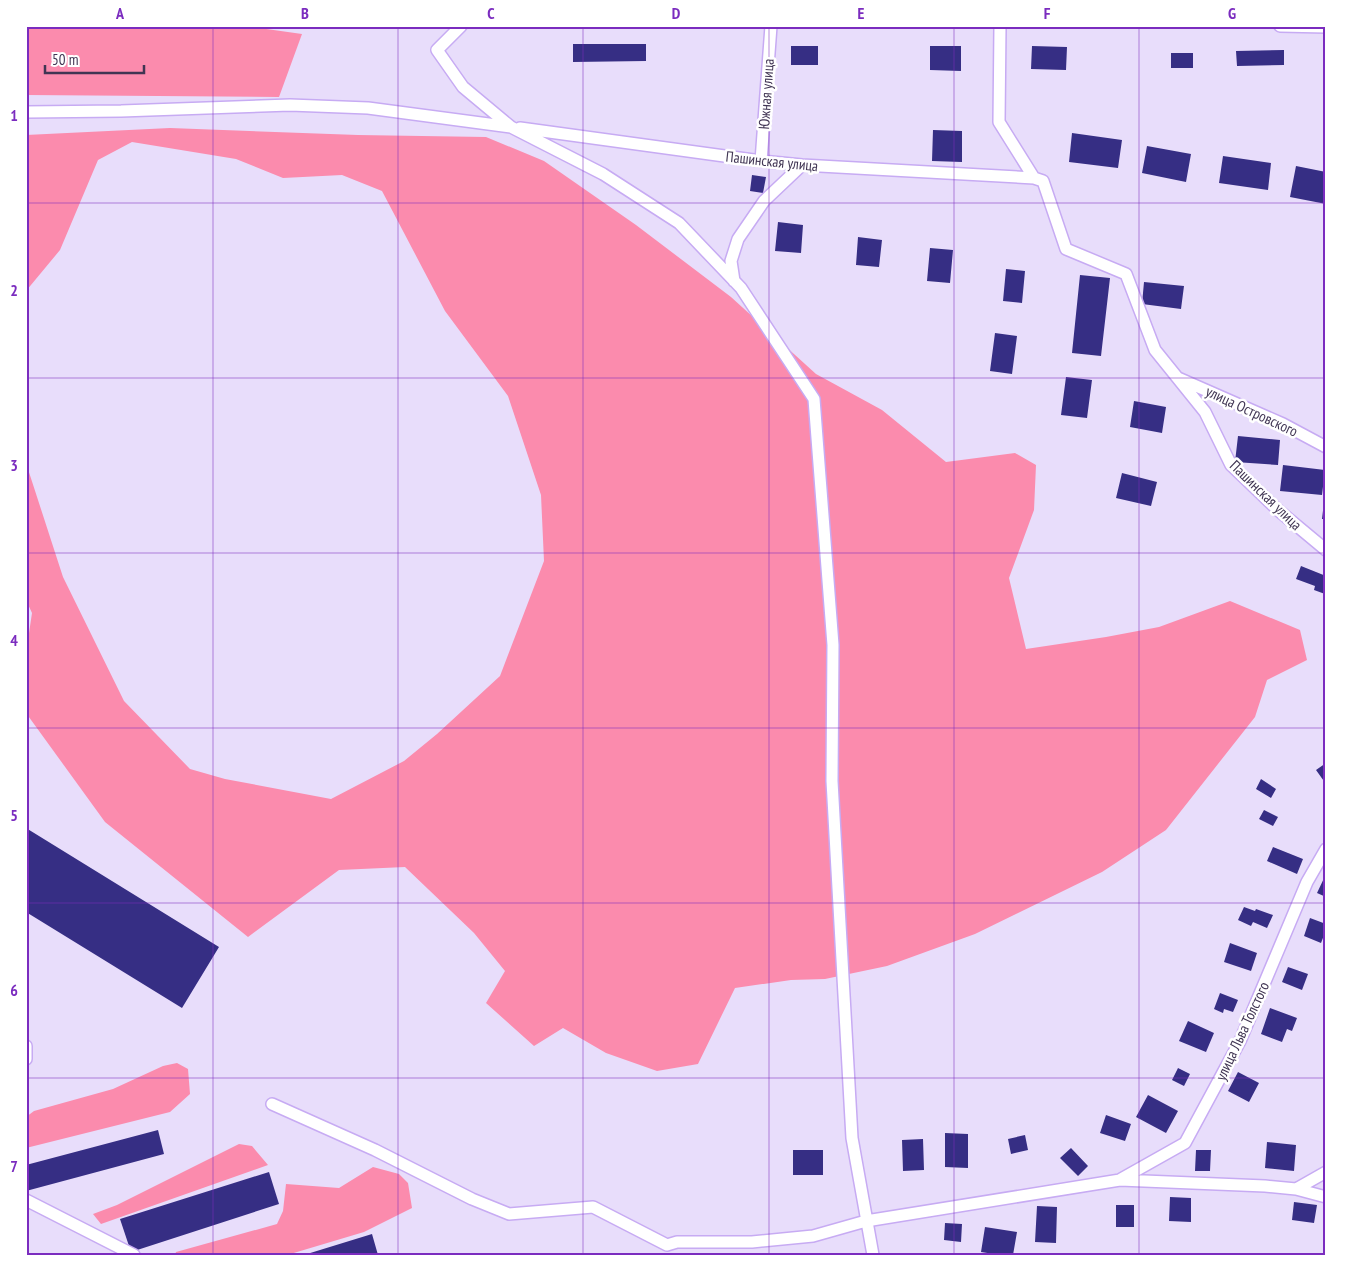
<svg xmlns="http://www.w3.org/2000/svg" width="1352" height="1281" viewBox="0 0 1352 1281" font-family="'PT Sans Narrow',sans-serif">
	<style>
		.forest { fill: #fb8bad }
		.building { fill: #362e84 }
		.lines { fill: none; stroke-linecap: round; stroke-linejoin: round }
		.street-casing { stroke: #c7abf3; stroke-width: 14 }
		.street { stroke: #fff; stroke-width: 11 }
		.grid { fill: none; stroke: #7b2cbf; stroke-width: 1; stroke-opacity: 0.55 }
		.labels { text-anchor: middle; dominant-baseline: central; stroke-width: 5; stroke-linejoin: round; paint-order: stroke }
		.street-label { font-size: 15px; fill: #403553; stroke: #fff }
		.neatline { fill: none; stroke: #7b2cbf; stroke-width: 2 }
		.grid-label { font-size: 16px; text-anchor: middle; font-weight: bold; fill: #7b2cbf }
	</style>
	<rect width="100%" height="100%" fill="#e8ddfb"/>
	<path class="forest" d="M26,26H246L302,34L279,97L26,95Z
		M170,128L358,135L486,137L544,161L636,225L731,297L816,374L882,410L946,462L1015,453L1036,465L1034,510L1009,578L1026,649L1106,637L1159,627L1230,601L1300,630L1307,660L1267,680L1255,717L1166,830L1102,872L975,934L887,966L825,979L791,980L735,988L698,1064L657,1071L606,1053L563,1028L534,1046L486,1003L505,971L474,933L405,867L339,870L248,937L105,822L26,713V653L32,613L26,600V463L63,577L124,701L190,769L225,779L331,799L404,761L437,734L500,676L544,561L541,495L508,396L445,311L382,191L342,175L283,178L236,159L132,142L98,160L60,250L26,291V135Z
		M177,1063L188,1069L190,1094L170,1112L26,1148V1117L34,1111L113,1089L163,1066Z
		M239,1144L252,1146L268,1165L101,1224L93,1214L117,1205Z
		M373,1167L399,1174L408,1183L412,1208L364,1232L287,1255H175L176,1252L277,1224L283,1211L286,1184L339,1188Z"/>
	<path class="building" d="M573,44H646V61L573,62Z
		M791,46H818V65H791Z
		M930,46H961V71L930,70Z
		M1032,46L1067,47L1066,70L1031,69Z
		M1284,50V65L1237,66L1236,51Z
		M1171,53H1193V68H1171Z
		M933,130L962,131V162L932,161Z
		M1072,133L1122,140L1118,168L1069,162Z
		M1147,146L1191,154L1186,182L1142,173Z
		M1223,156L1271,163L1268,190L1219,183Z
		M1296,166L1326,172V204L1290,197Z
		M752,175L766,177L763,193L750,191Z
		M778,222L803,225L801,253L775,251Z
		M858,237L882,240L879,267L856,265Z
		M930,248L953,250L950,283L927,281Z
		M1006,269L1025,271L1022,303L1003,301Z
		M1080,275L1110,278L1101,356L1072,353Z
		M1144,282L1184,286L1181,309L1142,304Z
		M995,333L1017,336L1012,374L990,371Z
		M1066,377L1092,380L1087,418L1061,415Z
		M1134,401L1166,407L1162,433L1130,427Z
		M1238,436L1280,440L1278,465L1235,462Z
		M1283,465L1325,470L1322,495L1280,491Z
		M1122,473L1157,482L1151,506L1116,498Z
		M1325,494H1326V519H1322Z
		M1301,566L1326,576L1325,594L1314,590L1315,586L1296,579Z
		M1326,763V784L1316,770Z
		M1261,779L1276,789L1271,798L1256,789Z
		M1264,810L1278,817L1273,826L1259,819Z
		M26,828L219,947L182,1008L26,912Z
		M1273,847L1303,859L1297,874L1267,861Z
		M1326,874V897L1317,893Z
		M1244,907L1255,911L1256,909L1273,915L1267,928L1253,922L1251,926L1238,920Z
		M1310,918L1326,924V930L1321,943L1304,936Z
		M1230,943L1257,953L1251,971L1224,962Z
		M1288,967L1308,974L1302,990L1282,982Z
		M1220,993L1238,1000L1233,1012L1224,1009L1223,1013L1214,1009Z
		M1270,1008L1297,1018L1292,1031L1287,1029L1282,1042L1261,1034Z
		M1188,1021L1214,1033L1206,1052L1179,1041Z
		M1178,1068L1190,1074L1184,1086L1172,1080Z
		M1238,1072L1259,1083L1249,1102L1228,1091Z
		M1148,1095L1178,1111L1166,1133L1136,1117Z
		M1106,1115L1131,1124L1125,1141L1100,1133Z
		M158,1130L164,1154L26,1191V1165Z
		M945,1133L968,1134V1168L945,1167Z
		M1025,1135L1028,1150L1011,1154L1008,1139Z
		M923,1139L924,1170L903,1171L902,1140Z
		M1267,1142L1296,1145L1294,1171L1265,1168Z
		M1071,1148L1088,1166L1078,1176L1060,1158Z
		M793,1150H823V1175H793Z
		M1196,1150H1211L1210,1171H1195Z
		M269,1172L279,1204L131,1252L120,1219Z
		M1170,1197L1191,1198V1222L1169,1221Z
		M1294,1202L1317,1205L1314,1223L1292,1220Z
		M1116,1205H1134V1227H1116Z
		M1037,1206L1057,1207L1056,1243L1035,1242Z
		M945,1223L962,1224L961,1242L944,1240Z
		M985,1227L1017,1232L1013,1255H1000L981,1252Z
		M372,1234L378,1255H307V1254Z"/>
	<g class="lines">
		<g class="street-casing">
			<path id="street" d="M1000,26L999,122L1034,178
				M1280,26L1326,27
				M26,112L121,111L290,105L368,108L511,127L463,87L437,50L461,26
				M511,127L603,174L679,223L741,288L814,399L833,645L832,781L852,1138L873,1255
				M520,128L761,161L802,165L1034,178L1043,181L1066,249L1126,274L1155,350L1205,412L1231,465L1278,510L1326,550
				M761,161L771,26
				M734,281L731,261L738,239L764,201L802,165
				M1178,378L1283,424L1326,447
				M26,1046V1059
				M272,1104L375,1150L472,1199L509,1214L593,1207L667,1245L677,1242H752L813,1236L866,1221L1120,1180L1265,1186L1296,1189L1326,1197
				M1121,1179L1185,1143L1240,1041L1307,882L1326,849
				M1296,1189L1326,1172
				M26,1200L134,1255"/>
		</g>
		<use href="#street" class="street"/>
	</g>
	<path class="grid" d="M213,26V1255M398,26V1255M583,26V1255M769,26V1255M954,26V1255M1139,26V1255M26,203H1326M26,378H1326M26,553H1326M26,728H1326M26,903H1326M26,1078H1326"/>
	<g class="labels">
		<g class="street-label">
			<text transform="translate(766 94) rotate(-86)">Южная улица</text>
			<text transform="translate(772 161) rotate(6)">Пашинская улица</text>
			<text transform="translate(1252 411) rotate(25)">улица Островского</text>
			<text transform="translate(1266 495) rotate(44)">Пашинская улица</text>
			<text transform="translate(1242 1031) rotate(-65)">улица Льва Толстого</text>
		</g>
	</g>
	<rect width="1352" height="1281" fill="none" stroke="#ffffff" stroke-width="55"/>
	<path d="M45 65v8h99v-8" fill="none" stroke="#403553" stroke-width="2.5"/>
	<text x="52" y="65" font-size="15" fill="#403553" stroke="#ffffff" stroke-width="4" paint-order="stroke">50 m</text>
	<rect x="28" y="28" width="1296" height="1226" class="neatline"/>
	<g class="grid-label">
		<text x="120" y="19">A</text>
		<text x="305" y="19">B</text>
		<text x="491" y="19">C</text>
		<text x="676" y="19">D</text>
		<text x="861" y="19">E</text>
		<text x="1047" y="19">F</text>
		<text x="1232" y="19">G</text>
		<text x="14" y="121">1</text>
		<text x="14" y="296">2</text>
		<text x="14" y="471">3</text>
		<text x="14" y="646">4</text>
		<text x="14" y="821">5</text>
		<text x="14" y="996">6</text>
		<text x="14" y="1172">7</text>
	</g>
</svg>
